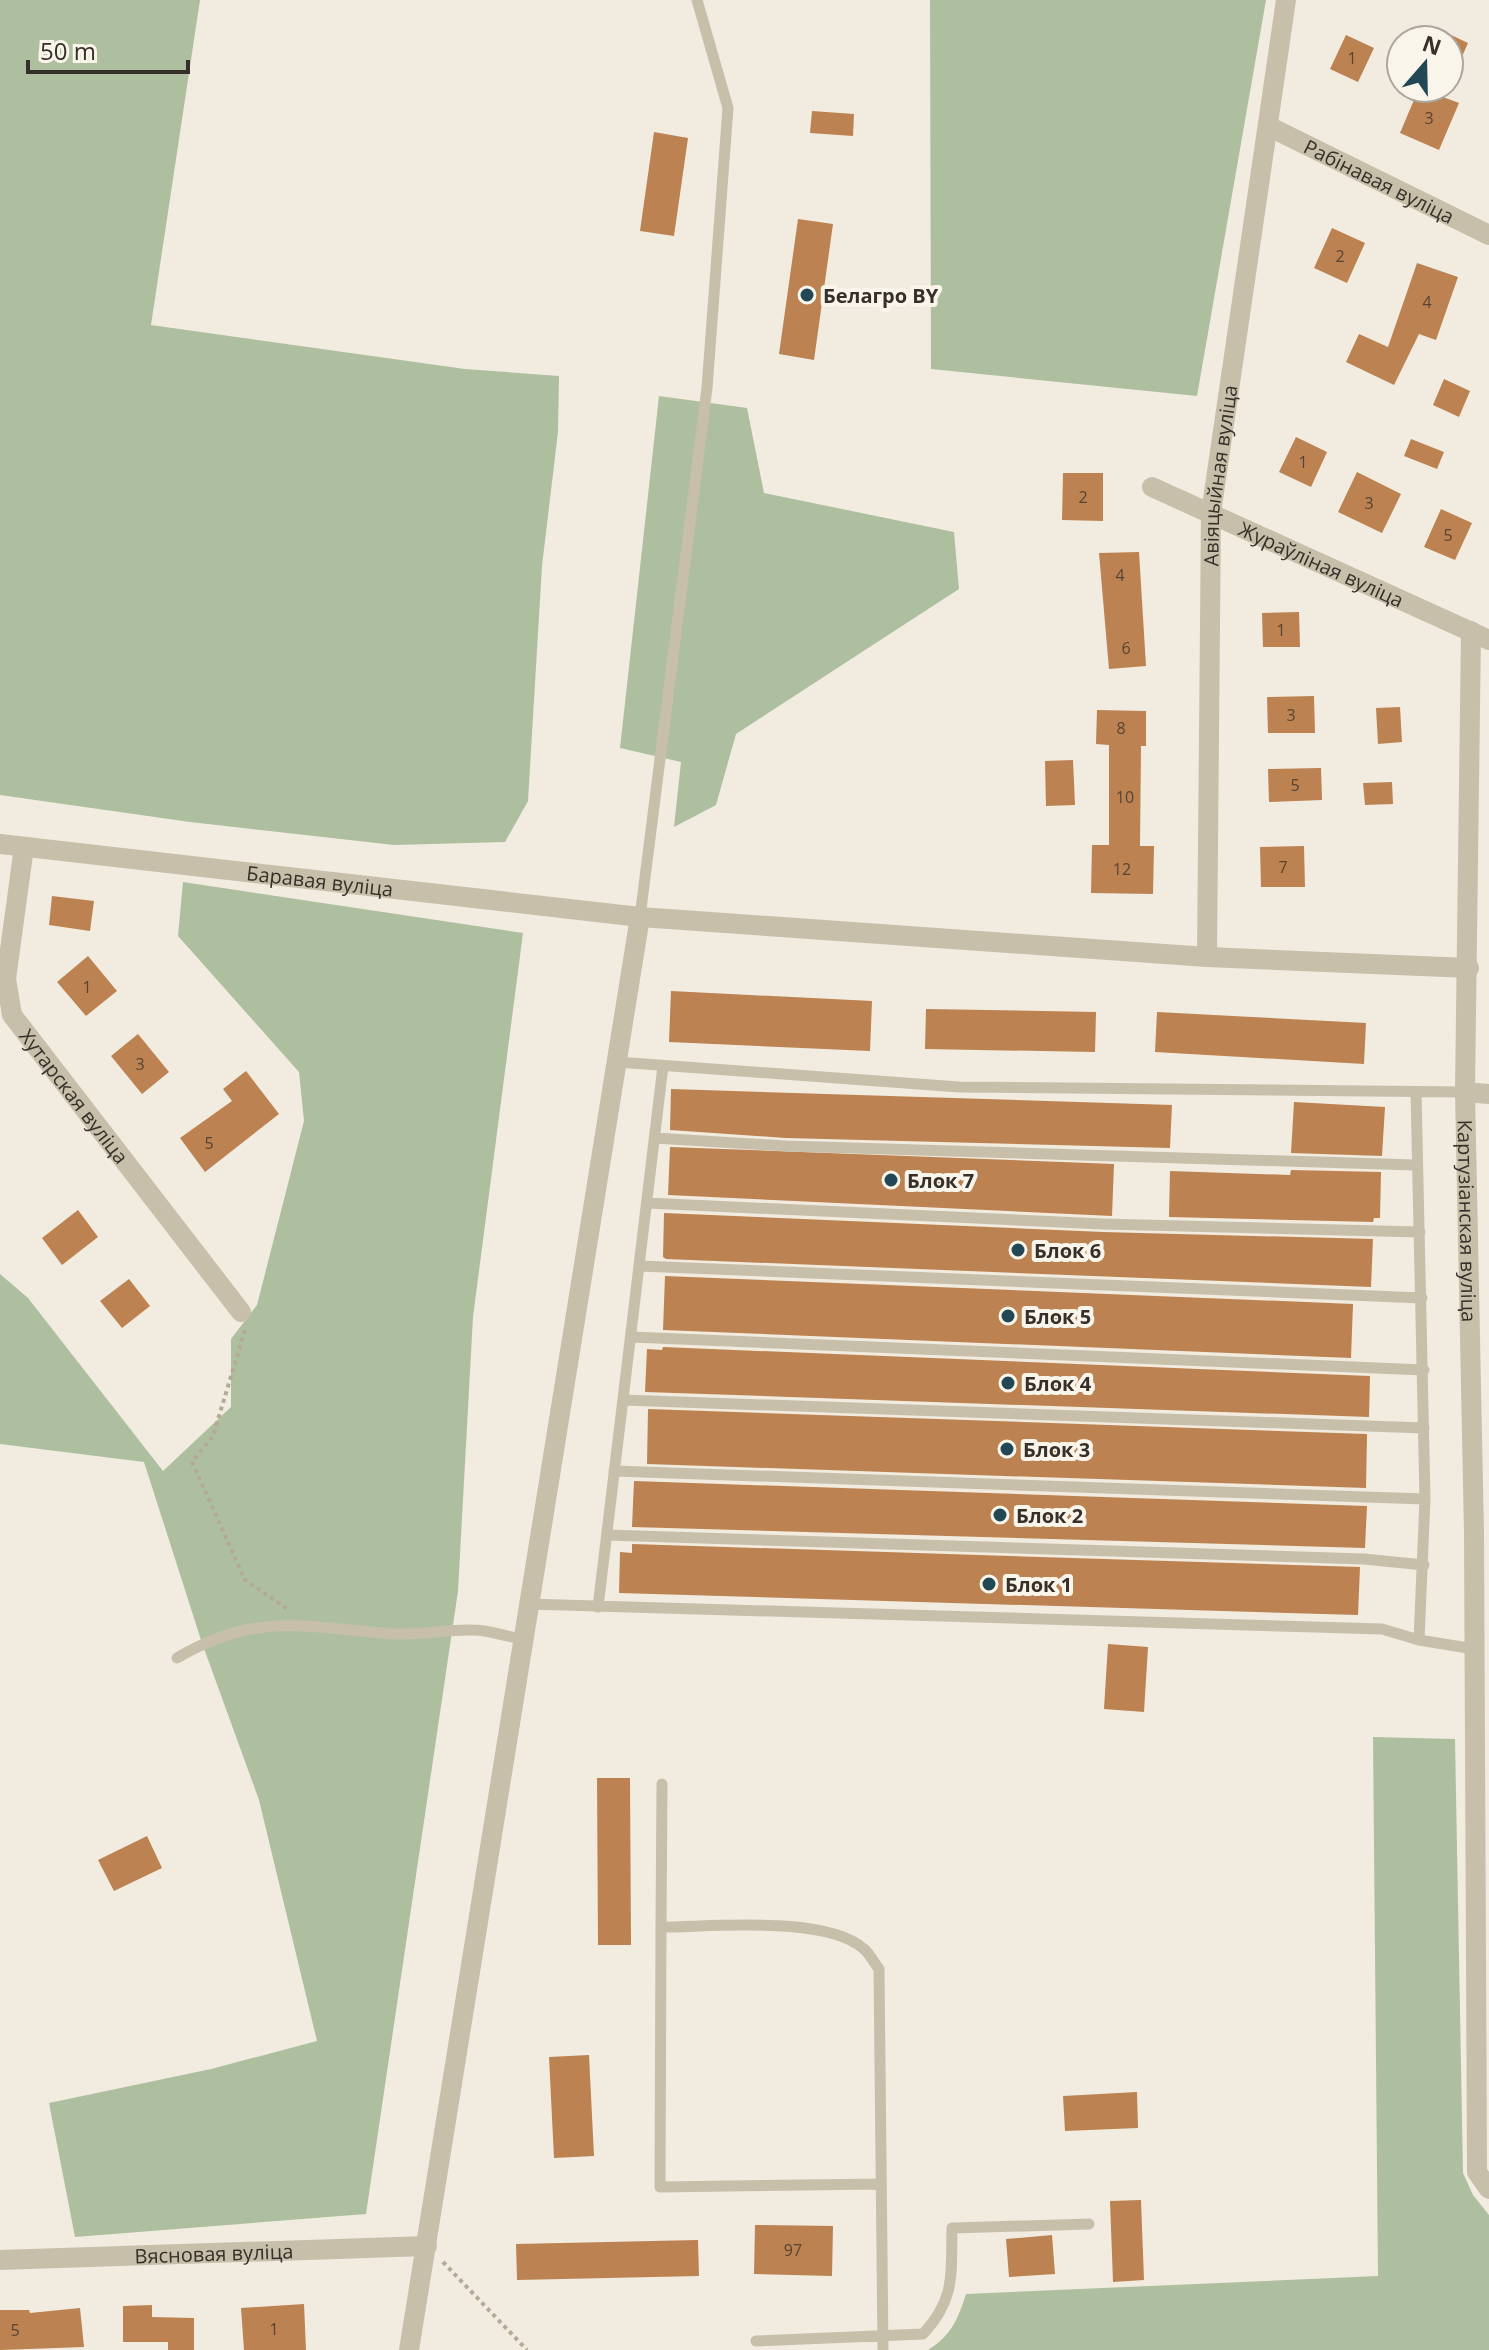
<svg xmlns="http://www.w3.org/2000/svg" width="1489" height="2350" viewBox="0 0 1489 2350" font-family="'Open Sans',sans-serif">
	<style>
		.green { fill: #aebf9f }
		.building { fill: #bc8251 }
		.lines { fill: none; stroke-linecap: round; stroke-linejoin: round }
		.path { stroke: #b4a995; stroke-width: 4; stroke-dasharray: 4 4; stroke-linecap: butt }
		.lane { stroke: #c8bfab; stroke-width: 11 }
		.street { stroke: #c8bfab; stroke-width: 20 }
		.poi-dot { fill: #224755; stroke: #f9f5eb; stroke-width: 3 }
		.labels { text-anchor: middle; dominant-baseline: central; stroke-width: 8; stroke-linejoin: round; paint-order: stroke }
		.number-label { font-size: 16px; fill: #584434 }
		.street-label { font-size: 20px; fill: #37302a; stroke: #f9f5eb }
		.poi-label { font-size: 20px; font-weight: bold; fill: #37302a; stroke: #f9f5eb; text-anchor: start }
	</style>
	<rect width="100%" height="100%" fill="#f1ecdf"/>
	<path class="green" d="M0,0H200L151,325L465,369L559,376L558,432L542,566L528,801L505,842L394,845L190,822L0,795Z
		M930,0H1266L1197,396L931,369Z
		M659,396L747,408L764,493L954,532L959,589L736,734L716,805L674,827L681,762L620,748Z
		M183,882L523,933L473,1317L458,1591L366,2214L75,2237L49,2103L211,2069L317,2041L259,1800L202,1643L144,1462L0,1444V1274L28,1298L163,1471L231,1407V1339L257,1305L304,1121L299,1072L178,936Z
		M1373,1737L1455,1739L1463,2173L1473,2195L1489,2215V2350H928C951,2336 958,2319 966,2294L1378,2276Z"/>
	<path class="building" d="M1449,34L1468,43L1449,86Z
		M1346,35L1374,48L1358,82L1330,69Z
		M1419,88L1459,103L1439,150L1400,133Z
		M812,111L854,114L853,136L810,133Z
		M654,132L688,138L674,236L640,231Z
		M798,219L833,224L814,360L779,354Z
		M1332,228L1365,243L1347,283L1314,268Z
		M1417,263L1458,277L1436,340L1419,334L1394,385L1346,362L1359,334L1388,347Z
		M1444,379L1470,391L1459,417L1433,405Z
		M1296,437L1327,452L1311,487L1279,472Z
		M1411,439L1444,452L1437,469L1404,456Z
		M1357,472L1401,494L1382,533L1338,512Z
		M1063,473H1103V521L1062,520Z
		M1441,509L1472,523L1455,560L1424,547Z
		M1139,552L1146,666L1109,669L1099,553Z
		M1299,612L1300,647H1263L1262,613Z
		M1314,696L1315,733H1268L1267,697Z
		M1400,707L1402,742L1378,744L1376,708Z
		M1097,710L1146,711V746H1141L1140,846H1154L1153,894L1091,893L1092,845H1109V745L1096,744Z
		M1073,760L1075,805L1046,806L1045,761Z
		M1321,768L1322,800L1269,802L1268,769Z
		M1392,782L1393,804L1365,805L1363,783Z
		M1304,846L1305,887H1261L1260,847Z
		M52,896L94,901L90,931L49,925Z
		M88,956L117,991L86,1016L57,982Z
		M671,991L872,1001L870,1051L669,1042Z
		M926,1009L1096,1012L1095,1052L925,1049Z
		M1157,1012L1366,1023L1364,1064L1155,1052Z
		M138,1034L169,1072L142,1094L111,1056Z
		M246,1071L279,1114L205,1172L180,1138L232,1101L223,1089Z
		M671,1089L1172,1105L1170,1148L786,1138L670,1130Z
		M1294,1102L1385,1107L1382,1156L1291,1153Z
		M670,1147L1114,1164L1112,1216L668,1195Z
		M1291,1170L1381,1172L1380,1218H1374L1373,1222L1169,1217L1170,1171L1290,1175Z
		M78,1210L98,1237L62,1265L42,1238Z
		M664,1213L1103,1232L1373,1239L1371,1287L666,1259L663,1257Z
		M665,1276L1353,1304L1351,1358L663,1330Z
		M129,1279L150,1306L122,1328L100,1301Z
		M663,1347L1370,1376L1369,1417L645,1392L647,1349L662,1350Z
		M648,1409L1367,1434L1366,1488L647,1464Z
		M634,1481L1367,1506L1365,1548L632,1527Z
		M632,1544L1360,1567L1358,1615L619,1593L620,1552L632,1553Z
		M1108,1644L1148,1647L1144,1712L1104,1709Z
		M597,1778H630L631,1945H598Z
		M147,1836L162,1868L114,1891L98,1860Z
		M589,2055L594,2156L554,2158L549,2057Z
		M1137,2092L1138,2128L1065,2131L1063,2096Z
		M1141,2200L1144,2280L1113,2282L1110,2201Z
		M755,2225L833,2226L832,2276L754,2274Z
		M1052,2235L1055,2274L1009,2277L1006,2239Z
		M698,2240L699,2276L517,2280L516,2244Z
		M304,2304L306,2350H244L241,2308Z
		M152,2305V2317L194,2318V2350H168V2342H123V2306Z
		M80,2308L84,2347L0,2350V2310H29L30,2313Z"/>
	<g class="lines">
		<path class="path" d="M245,1330L213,1436L192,1462L245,1580L289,1610
			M443,2262L527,2350"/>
		<path class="lane" d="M640,917L707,388L728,108L697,0
			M617,1062L959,1087L1465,1092
			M655,1138L786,1146L1415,1165
			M647,1203L1103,1224L1420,1232
			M639,1266L1422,1298
			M631,1337L1424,1370
			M623,1400L1424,1428
			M614,1471L1425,1499L1416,1092
			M607,1535L1364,1559L1424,1565
			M528,1604L1382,1629L1419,1640L1474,1649
			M598,1607L663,1066
			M1419,1640L1425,1499
			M177,1658C260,1609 309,1629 398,1634C423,1635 448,1629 473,1630C488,1630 505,1636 521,1639
			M662,1784L661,1927C712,1927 827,1915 864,1949C870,1954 874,1963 879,1969L883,2350
			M661,1927L660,2187L880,2184
			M756,2341L923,2334C956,2299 951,2273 952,2228L1089,2224"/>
		<g class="street">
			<path id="s1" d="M1268,126L1489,235"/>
			<path id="s2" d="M1152,487L1489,640"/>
			<path id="s3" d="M1471,631L1465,1092L1474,1533L1477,2172L1489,2189"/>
			<path id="s4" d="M0,844L640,917L1207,957L1469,968"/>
			<path id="s5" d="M24,847L6,979L12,1015L241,1312"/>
			<path id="s6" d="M1207,957L1211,513L1286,0"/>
			<path d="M1465,1092L1489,1094"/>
			<path id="s7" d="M0,2260L427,2246"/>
			<path d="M409,2350L640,917"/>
		</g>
	</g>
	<g class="poi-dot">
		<circle cx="807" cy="295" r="8"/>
		<circle cx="891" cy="1180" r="8"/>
		<circle cx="1018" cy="1250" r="8"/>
		<circle cx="1008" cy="1316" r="8"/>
		<circle cx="1008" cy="1383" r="8"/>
		<circle cx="1007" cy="1449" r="8"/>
		<circle cx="1000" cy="1515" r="8"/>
		<circle cx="989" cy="1584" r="8"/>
	</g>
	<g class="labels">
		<g class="number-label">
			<text x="1352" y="58">1</text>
			<text x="1429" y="118">3</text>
			<text x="1340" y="256">2</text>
			<text x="1427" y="302">4</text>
			<text x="1303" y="462">1</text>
			<text x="1083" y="497">2</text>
			<text x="1369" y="503">3</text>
			<text x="1448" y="535">5</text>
			<text x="1120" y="575">4</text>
			<text x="1281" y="630">1</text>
			<text x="1126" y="648">6</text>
			<text x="1291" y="715">3</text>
			<text x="1121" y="728">8</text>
			<text x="1295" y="785">5</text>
			<text x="1125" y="797">10</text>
			<text x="1283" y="867">7</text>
			<text x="1122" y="869">12</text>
			<text x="87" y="987">1</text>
			<text x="140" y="1064">3</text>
			<text x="209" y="1143">5</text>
			<text x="793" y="2250">97</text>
			<text x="274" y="2329">1</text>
			<text x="15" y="2330">5</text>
		</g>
		<g class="street-label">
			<text stroke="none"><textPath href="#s1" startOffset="124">Рабінавая вуліца</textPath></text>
			<text stroke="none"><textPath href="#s6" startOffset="482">Авіяцыйная вуліца</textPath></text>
			<text stroke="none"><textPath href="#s2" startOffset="186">Жураўліная вуліца</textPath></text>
			<text stroke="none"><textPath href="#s4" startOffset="322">Баравая вуліца</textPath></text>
			<text stroke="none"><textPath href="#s5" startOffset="272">Хутарская вуліца</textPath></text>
			<text stroke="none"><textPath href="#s3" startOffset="590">Картузіанская вуліца</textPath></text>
			<text stroke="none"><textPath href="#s7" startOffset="214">Вясновая вуліца</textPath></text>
		</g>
		<g class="poi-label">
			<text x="823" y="295">Белагро BY</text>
			<text x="907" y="1180">Блок 7</text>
			<text x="1034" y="1250">Блок 6</text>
			<text x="1024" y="1316">Блок 5</text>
			<text x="1024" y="1383">Блок 4</text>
			<text x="1023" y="1449">Блок 3</text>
			<text x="1016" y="1515">Блок 2</text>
			<text x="1005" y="1584">Блок 1</text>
		</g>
	</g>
	<g transform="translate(1425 64) rotate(20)"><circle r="38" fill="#f9f5eb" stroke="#aba69e" stroke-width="2"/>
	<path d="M0-6L14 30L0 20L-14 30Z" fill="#224755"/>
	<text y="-12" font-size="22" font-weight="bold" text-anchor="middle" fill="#37302a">N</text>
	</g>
	<path d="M28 60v12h160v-12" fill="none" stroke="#37302a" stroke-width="4"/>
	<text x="40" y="60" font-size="24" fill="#37302a" stroke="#f9f5eb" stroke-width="6" paint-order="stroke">50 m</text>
</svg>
